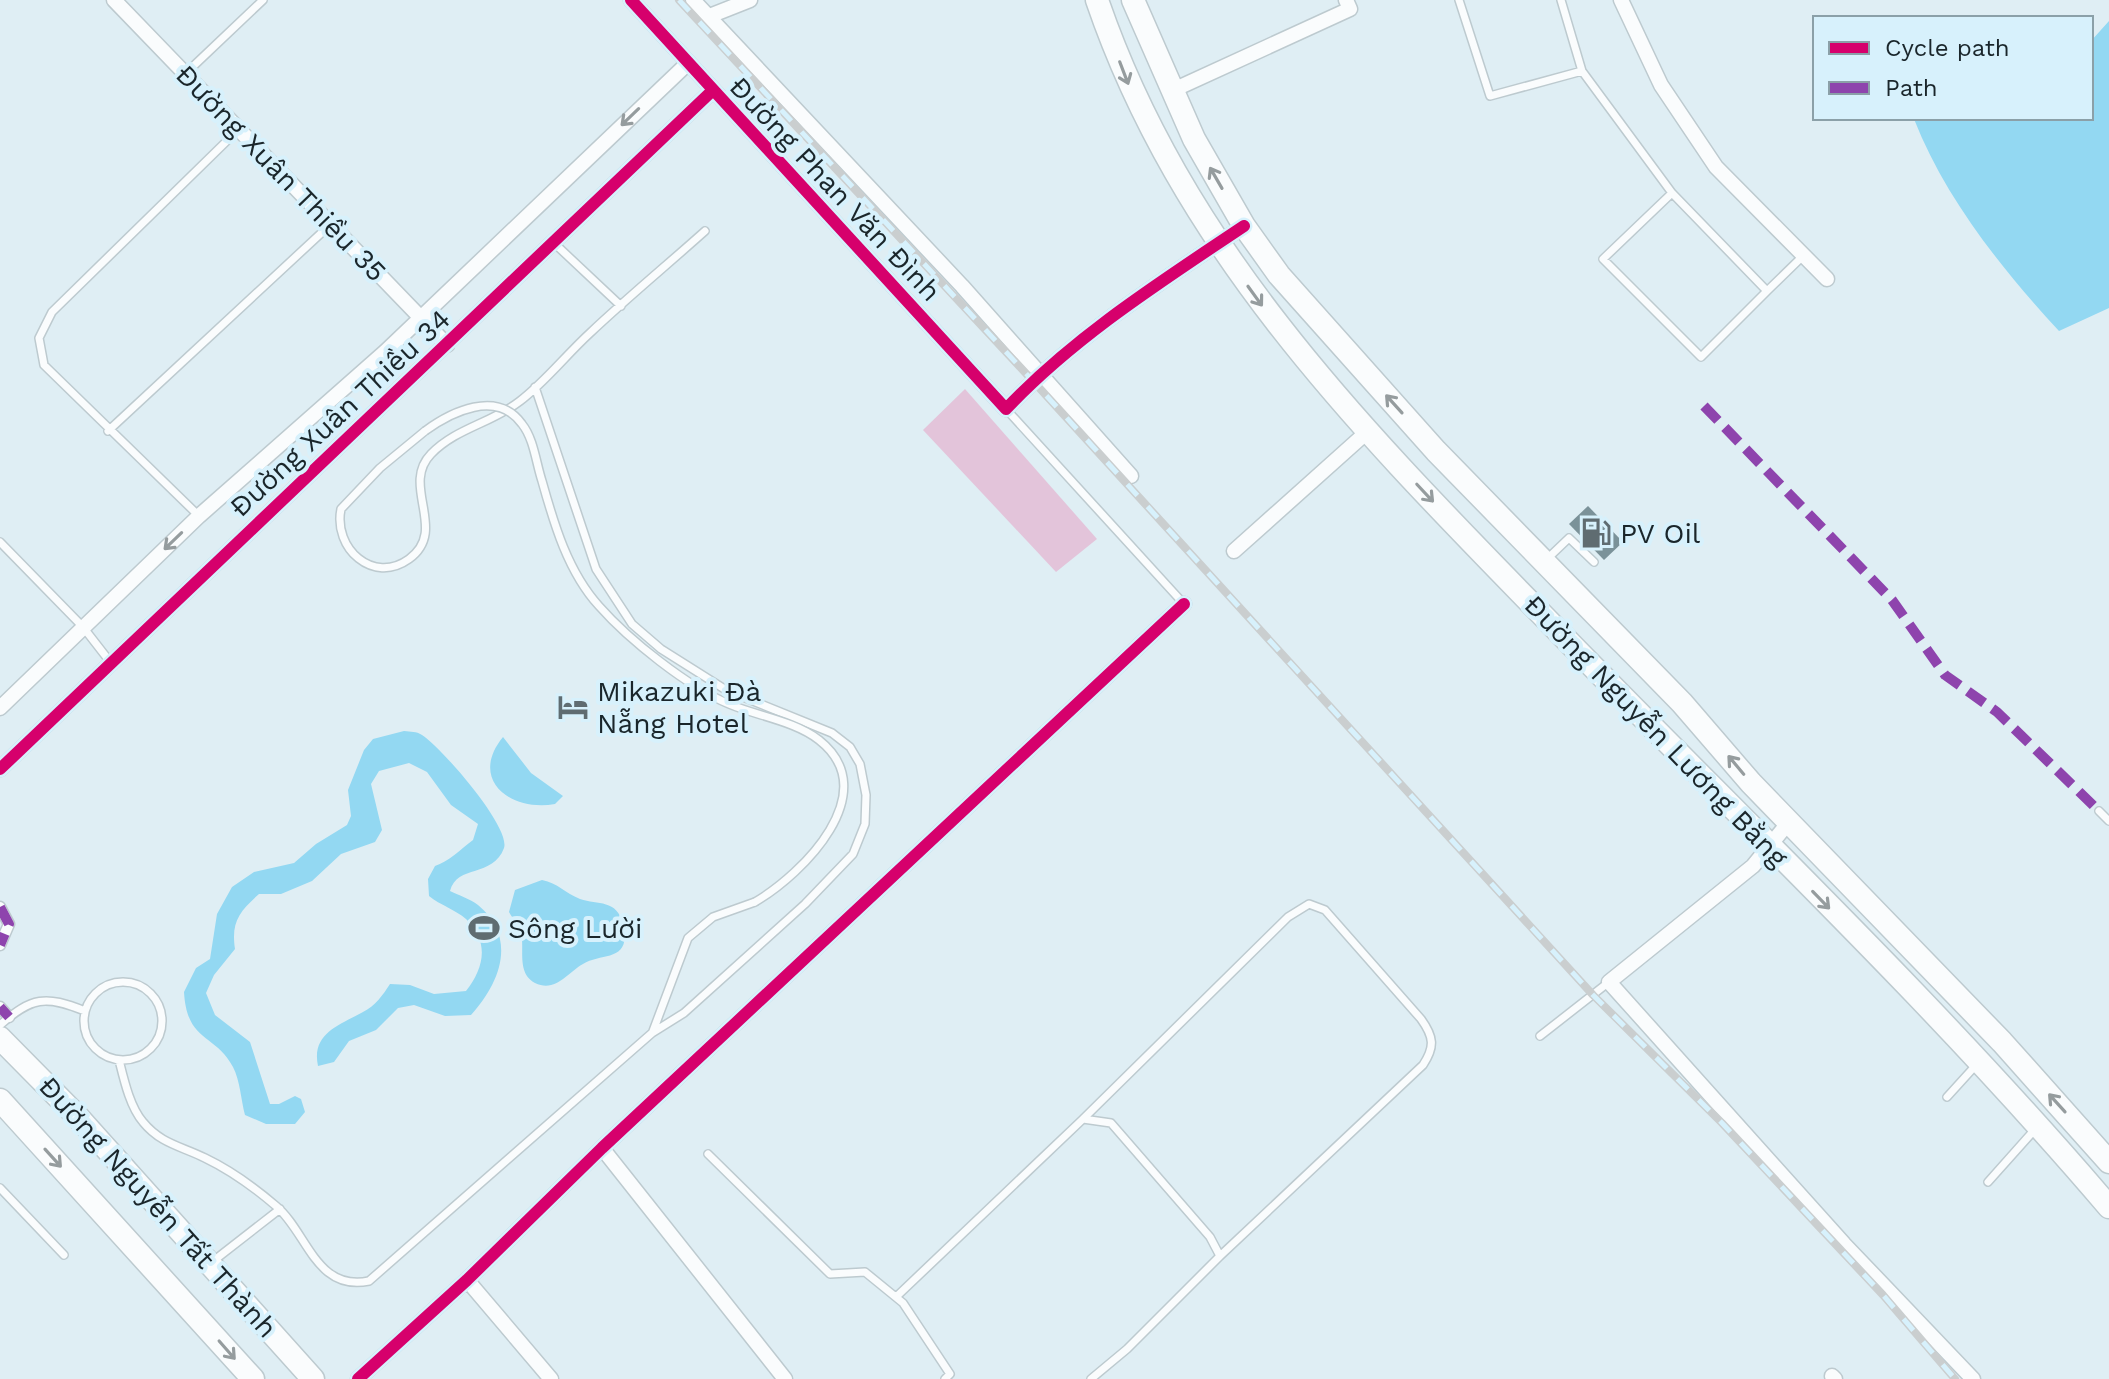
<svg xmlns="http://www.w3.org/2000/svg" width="2109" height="1379" viewBox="0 0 2109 1379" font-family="'Work Sans',sans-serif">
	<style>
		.green { fill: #e3c4da }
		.water { fill: #93d8f2 }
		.building { fill: #7b9299 }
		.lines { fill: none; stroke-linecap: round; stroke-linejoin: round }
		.service-casing { stroke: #bdcacf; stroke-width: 10 }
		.pedestrian-casing { stroke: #bdcacf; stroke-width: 13 }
		.minor-casing { stroke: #bdcacf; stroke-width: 17 }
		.primary-casing { stroke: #bdcacf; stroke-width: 25 }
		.trunk-casing { stroke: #bdcacf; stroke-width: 25 }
		.service { stroke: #fafcfd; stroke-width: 7 }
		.pedestrian { stroke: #fafcfd; stroke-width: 10 }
		.minor { stroke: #fafcfd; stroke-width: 14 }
		.primary { stroke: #fafcfd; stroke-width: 22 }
		.trunk { stroke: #fafcfd; stroke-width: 22 }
		.rail-casing { stroke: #cacecf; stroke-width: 8 }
		.rail { stroke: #d7f1fc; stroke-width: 5; stroke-dasharray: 15; stroke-linecap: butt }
		.service-bridge-casing { stroke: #bdcacf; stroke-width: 10; stroke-linecap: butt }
		.service-bridge { stroke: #fafcfd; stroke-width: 7 }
		.quiet { stroke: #8e44ad; stroke-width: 10; stroke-dasharray: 20 10; stroke-linecap: butt }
		.cycleway-casing { stroke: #d7f1fc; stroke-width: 17 }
		.cycleway { stroke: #d6006c; stroke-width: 12 }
		.oneway { stroke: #959c9e }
		.labels { text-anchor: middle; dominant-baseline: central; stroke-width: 8; stroke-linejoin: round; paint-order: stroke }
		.street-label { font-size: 28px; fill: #1a262b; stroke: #d7f1fc }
		.poi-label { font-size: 28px; fill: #1a262b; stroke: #d7f1fc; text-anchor: start }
	</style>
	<rect width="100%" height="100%" fill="#dfeef4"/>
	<path class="green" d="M965,389L1097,539L1056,572L923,430Z"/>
	<path class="water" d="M2109,21V308L2059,331C2001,268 1945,198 1914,119L2091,118V41Z
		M404,731C411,732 416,731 422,735C441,747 511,827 504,848C493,878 457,864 450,891C458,895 470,899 478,905C518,938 500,983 471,1015L445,1016L414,1005L398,1008L376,1030L349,1041L334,1062L318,1066C311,1033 340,1025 363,1012C375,1006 383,995 390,984L410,985L434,994L466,991C484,968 490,942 466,919C456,910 440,905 429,896L428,879L435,866C448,862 461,849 473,840L478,824L451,805L427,772L409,763L379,771L371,784L382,830L375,842L341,854L312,881L281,894H259C239,912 231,922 235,949L214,975L206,993L215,1015L250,1042L270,1104H279L295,1096L301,1099L305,1112L295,1124H266L245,1115C241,1100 240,1080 233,1067C215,1033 187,1043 184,992L196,968L210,959L217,914L232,887L254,872L294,863L316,844L347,825L351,816L348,790L364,750L373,739Z
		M503,737L531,773L563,796L555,804C511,812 468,780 503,737Z
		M542,880C558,883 565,893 580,899C598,905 617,899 623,924C632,963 602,952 583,964C568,972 556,993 535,983C516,973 525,948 521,933C519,926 513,919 509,912L515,890Z"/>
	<path class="building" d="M1588,506L1623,542L1604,560L1569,524Z"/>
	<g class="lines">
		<g class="service-casing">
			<path id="service" d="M1459,0L1490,96L1582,71
				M1561,0L1582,71L1672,193L1603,259L1701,357L1767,291L1672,193
				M185,74L263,0
				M554,243L621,306
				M1767,291L1804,255
				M1006,409L1184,604
				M108,431L331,224
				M425,431L380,468L341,509C333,548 373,585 409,559C449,530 400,486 431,454C456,428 492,423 520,401C545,382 566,355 590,333C627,298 667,265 705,231
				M199,516L44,365L39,338L52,312L239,129
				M0,542L83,627L111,663
				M1547,559L1569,538L1594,562
				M2099,811L2109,821
				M84 1021a39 39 0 1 1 78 0a39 39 0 1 1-78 0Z
				M0,1025C32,997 45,995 85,1011
				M653,1031L688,938L713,917L755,902
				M1540,1036L1609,982
				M119,1060C124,1080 130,1107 143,1122C161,1144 181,1146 205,1158C230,1170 255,1188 276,1206C307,1232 316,1292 369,1281L652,1033L684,1013L805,904L853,854L865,824L866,795L860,764L850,747L832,733L726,690L661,649L632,624L596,569L535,387
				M1947,1097L1977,1064
				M1083,1119L1288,917L1309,904L1325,910L1421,1019C1434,1037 1435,1047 1423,1065L1220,1256
				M708,1154L830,1274L865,1272L903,1303L950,1374L945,1379
				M1988,1182L2037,1127
				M0,1188L64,1255
				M212,1262L280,1209
				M896,1297L1083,1119L1111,1123L1210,1237L1220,1256L1127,1349L1091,1379"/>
		</g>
		<g class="pedestrian-casing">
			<path id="pedestrian" d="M0,907L9,924L0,945
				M0,1007L9,1017"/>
		</g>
		<g class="minor-casing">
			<path id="minor" d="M114,0L447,345
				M631,0L1006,409C1075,336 1162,281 1244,226
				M693,0L962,286L1131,476
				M1621,0L1661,85L1716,167L1827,279
				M707,17L750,0
				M1171,91L1350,9L1346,0
				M1234,551L1367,432
				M0,708L199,516L385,352L687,64
				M0,769L712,91
				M1789,822L1753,866L1609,982L1844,1244L1973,1379
				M602,1148L785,1379
				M467,1280L551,1379
				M1832,1376L1835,1379
				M358,1379L467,1280L602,1148L1184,604"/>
		</g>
		<g class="primary-casing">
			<path id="primary" d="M0,1038L78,1117L313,1379
				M0,1100L253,1379"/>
		</g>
		<g class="trunk-casing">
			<path id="trunk" d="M1097,0C1185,257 1372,440 1558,631C1743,821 1937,1005 2109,1207
				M1133,0L1194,139L1244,226L1279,275L1436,451L1682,703L1751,783L2002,1042L2109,1162"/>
		</g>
		<use href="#service" class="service"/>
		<use href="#pedestrian" class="pedestrian"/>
		<use href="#minor" class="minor"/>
		<use href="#primary" class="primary"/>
		<use href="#trunk" class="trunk"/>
		<g class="rail-casing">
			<path id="rail" d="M679,0L1033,381L1593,995L1722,1123L1883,1295L1955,1379"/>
		</g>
		<use href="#rail" class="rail"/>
		<g class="service-bridge-casing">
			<path id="service-bridge" d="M425,431C451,412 497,389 522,424C534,439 536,463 542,481C554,524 568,572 599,606C629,640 688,687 729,704C757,716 795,721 819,740C885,792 803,874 755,902"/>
		</g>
		<use href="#service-bridge" class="service-bridge"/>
		<path class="quiet" d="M1704,406L1892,600L1945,675L1997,712L2099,811
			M0,907L9,924L0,945
			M0,1007L9,1017"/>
		<g class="cycleway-casing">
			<path id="cycleway" d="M631,0L1006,409C1075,336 1162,281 1244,226
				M0,769L712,91
				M358,1379L467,1280L602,1148L1184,604"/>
		</g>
		<use href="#cycleway" class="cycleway"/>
	</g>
	<defs><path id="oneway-shaft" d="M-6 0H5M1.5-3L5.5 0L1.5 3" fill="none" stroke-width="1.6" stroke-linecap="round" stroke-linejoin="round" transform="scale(2)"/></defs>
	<g class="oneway">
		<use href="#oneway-shaft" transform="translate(1124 73) rotate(69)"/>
		<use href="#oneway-shaft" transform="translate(630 117) rotate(136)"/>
		<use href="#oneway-shaft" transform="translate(1216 178) rotate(-120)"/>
		<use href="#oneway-shaft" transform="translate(1255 296) rotate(54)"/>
		<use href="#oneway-shaft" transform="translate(1394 404) rotate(-132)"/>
		<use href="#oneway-shaft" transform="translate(1425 493) rotate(47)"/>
		<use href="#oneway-shaft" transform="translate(173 541) rotate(136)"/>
		<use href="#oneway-shaft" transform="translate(1736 765) rotate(-130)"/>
		<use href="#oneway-shaft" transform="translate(1821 900) rotate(46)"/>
		<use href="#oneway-shaft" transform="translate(2057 1103) rotate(-132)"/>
		<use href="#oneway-shaft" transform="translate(53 1158) rotate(48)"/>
		<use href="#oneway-shaft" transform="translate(227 1350) rotate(49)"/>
	</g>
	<defs>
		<g id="fuel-bare" transform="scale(2.4)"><path d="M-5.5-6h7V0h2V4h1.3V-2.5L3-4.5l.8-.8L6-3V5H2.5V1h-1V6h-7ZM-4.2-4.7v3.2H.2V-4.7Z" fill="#5f6c71" stroke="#d7f1fc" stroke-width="2.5" paint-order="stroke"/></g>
		<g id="hotel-bare" transform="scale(2.4)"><path d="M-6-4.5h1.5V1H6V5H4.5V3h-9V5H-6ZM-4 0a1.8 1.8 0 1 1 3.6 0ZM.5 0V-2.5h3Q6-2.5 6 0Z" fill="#5f6c71" stroke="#d7f1fc" stroke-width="2.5" paint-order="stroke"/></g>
		<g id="stadium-bare" transform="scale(2.4)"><path d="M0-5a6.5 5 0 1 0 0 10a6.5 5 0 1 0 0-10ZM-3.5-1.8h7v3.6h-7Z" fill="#5f6c71" stroke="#d7f1fc" stroke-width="2.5" paint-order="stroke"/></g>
	</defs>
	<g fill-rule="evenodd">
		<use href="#fuel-bare" x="1596" y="533"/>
		<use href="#hotel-bare" x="573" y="707"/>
		<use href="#stadium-bare" x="484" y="928"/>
	</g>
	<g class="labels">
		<g class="street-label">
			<text transform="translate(281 173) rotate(46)">Đường Xuân Thiều 35</text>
			<text transform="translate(835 189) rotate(47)">Đường Phan Văn Đình</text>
			<text transform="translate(340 413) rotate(-43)">Đường Xuân Thiều 34</text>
			<text transform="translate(1656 731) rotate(46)">Đường Nguyễn Lương Bằng</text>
			<text transform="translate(158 1207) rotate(48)">Đường Nguyễn Tất Thành</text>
		</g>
		<g class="poi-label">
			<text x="1620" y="533">PV Oil</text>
			<text x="597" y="691">Mikazuki Đà<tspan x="597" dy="32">Nẵng Hotel</tspan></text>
			<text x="508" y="928">Sông Lười</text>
		</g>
	</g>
	<rect x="1813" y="16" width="280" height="104" fill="#d7f1fc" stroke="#8ba0a8" stroke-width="2"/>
	<rect x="1829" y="42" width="40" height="12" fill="#d6006c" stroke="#8ba0a8" stroke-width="2"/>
	<text x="1885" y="56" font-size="24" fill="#1a262b">Cycle path</text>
	<rect x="1829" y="82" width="40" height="12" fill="#8e44ad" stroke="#8ba0a8" stroke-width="2"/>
	<text x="1885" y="96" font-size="24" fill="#1a262b">Path</text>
</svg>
